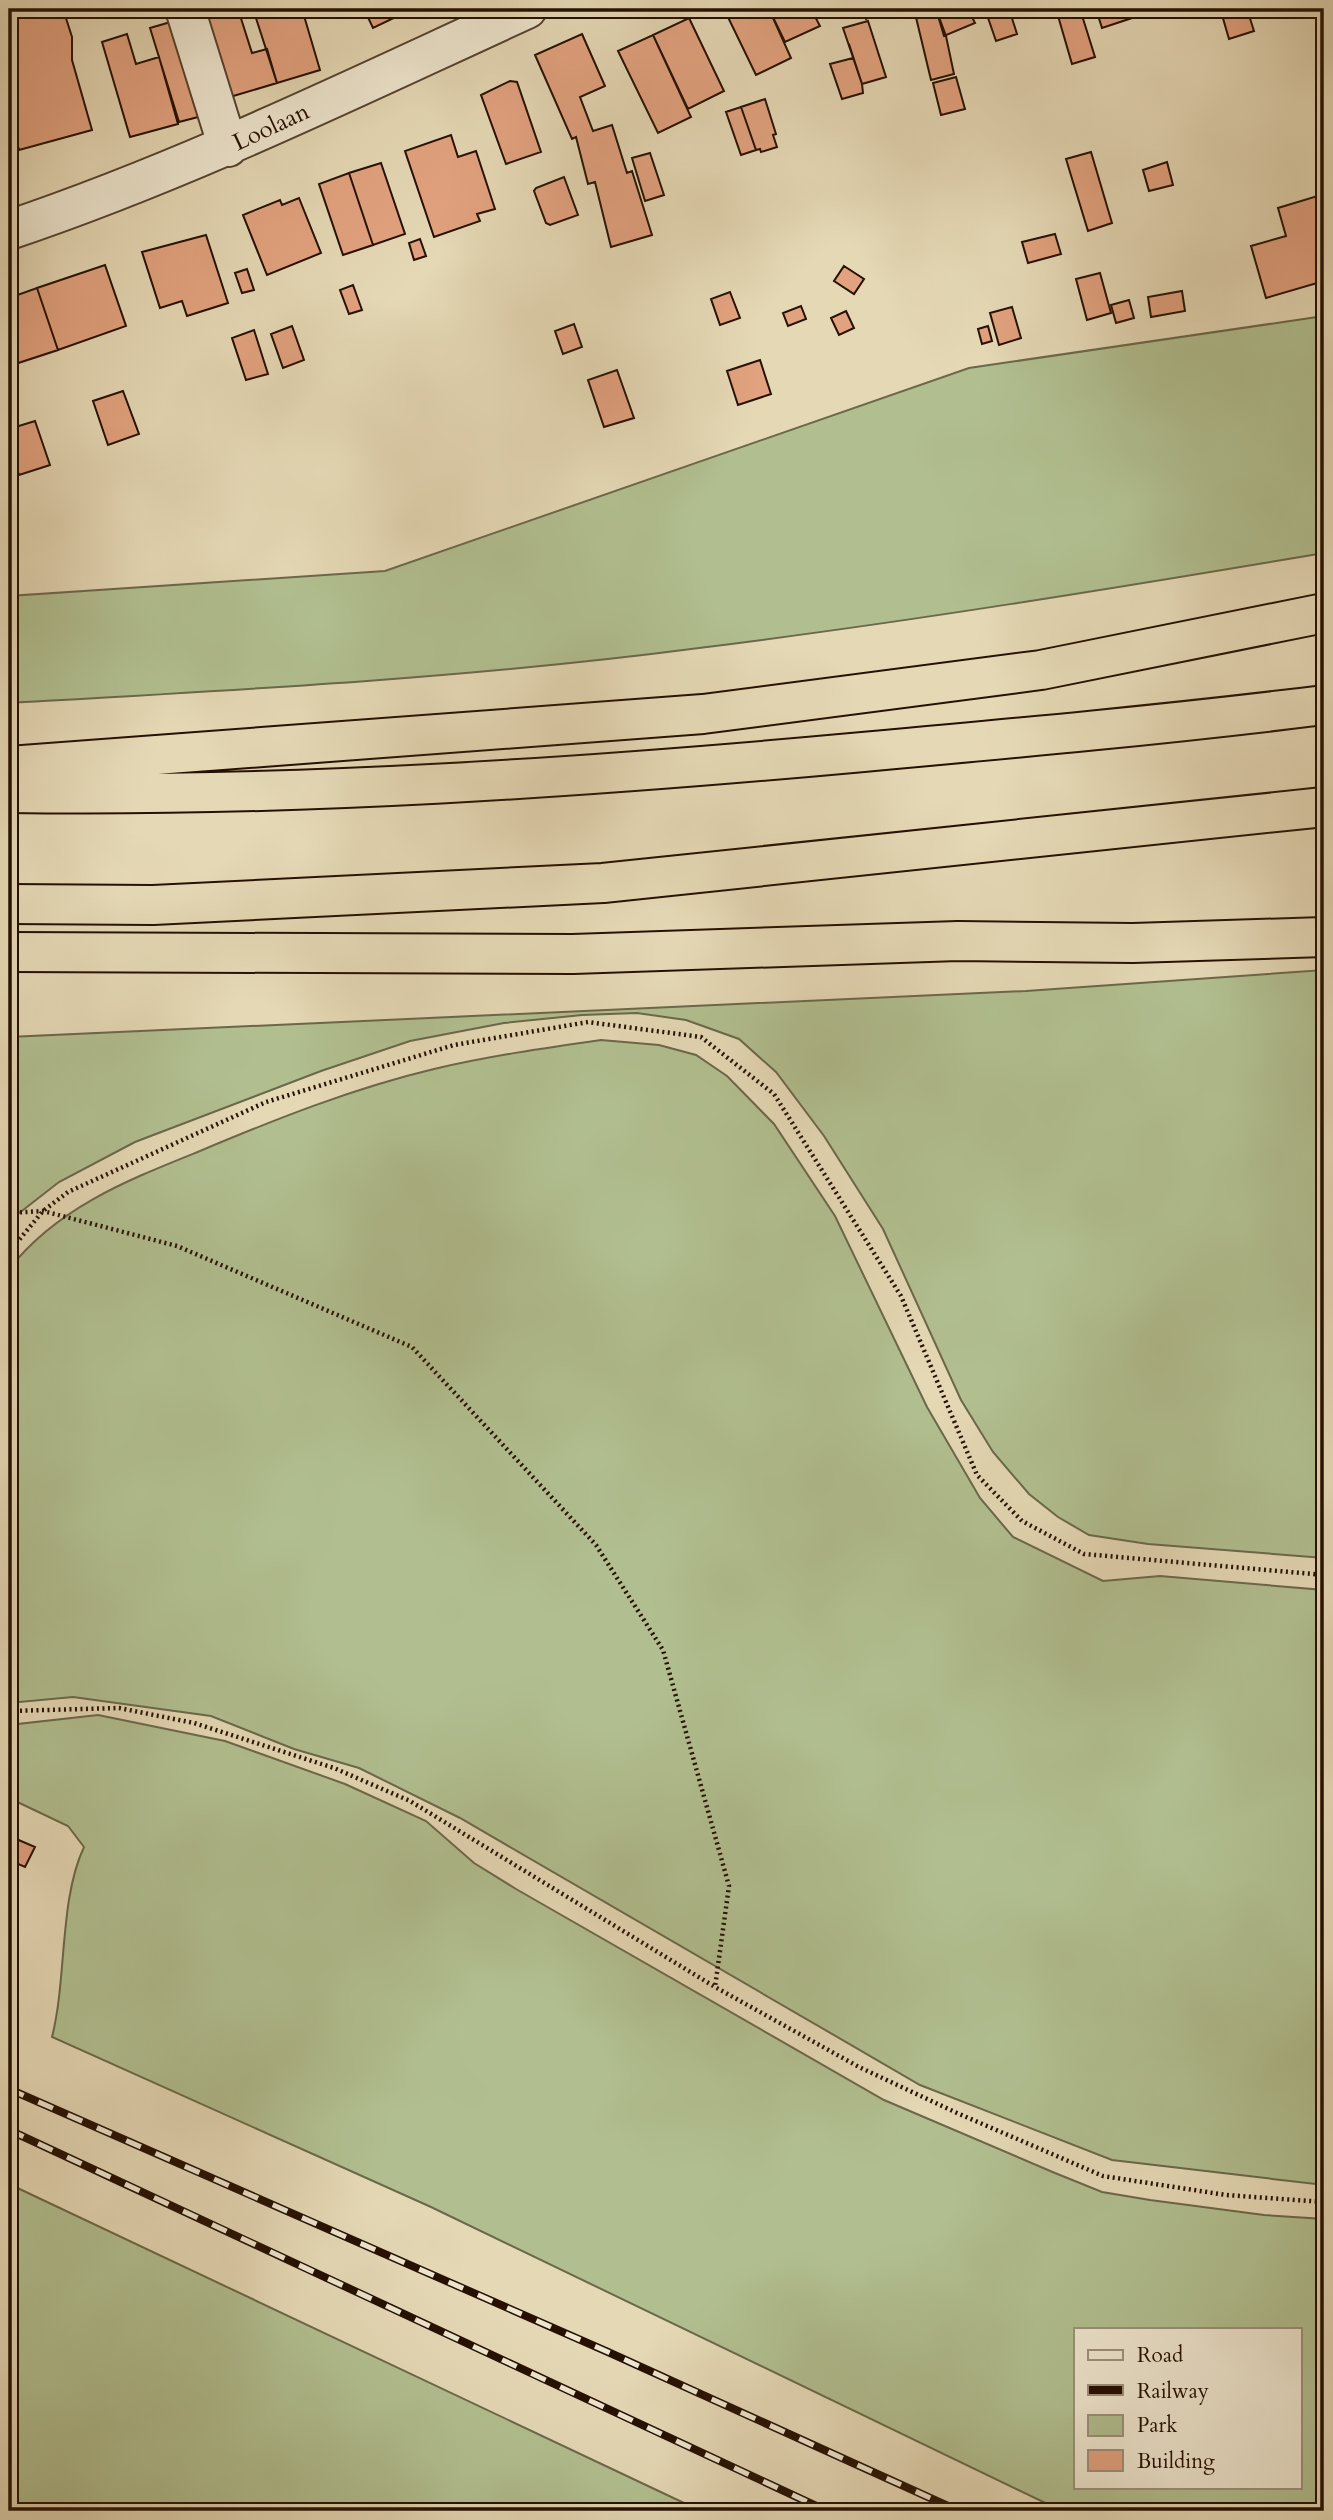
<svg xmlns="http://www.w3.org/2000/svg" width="1333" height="2520" viewBox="0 0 1333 2520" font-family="Cardo,serif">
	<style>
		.green { fill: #b1bf90; stroke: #6b6849; stroke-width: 2; fill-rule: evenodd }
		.building { fill: #e2a27f; stroke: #251002; stroke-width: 2 }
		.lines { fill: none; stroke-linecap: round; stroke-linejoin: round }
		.minor-casing { stroke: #55422f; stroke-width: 42 }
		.highway-casing { stroke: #251002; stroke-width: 42 }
		.path { stroke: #251002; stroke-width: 4.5; stroke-dasharray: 2 3.5; stroke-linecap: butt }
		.minor { stroke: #eee6cf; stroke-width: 38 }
		.highway { stroke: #e5d8b5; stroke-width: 38 }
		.rail-casing { stroke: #251002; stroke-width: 8 }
		.rail { stroke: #eee6cf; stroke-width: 5; stroke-dasharray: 16; stroke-linecap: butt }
		.labels { text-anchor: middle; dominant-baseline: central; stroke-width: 5; stroke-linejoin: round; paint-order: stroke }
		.street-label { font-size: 24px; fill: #251002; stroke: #eee6cf }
	</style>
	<rect width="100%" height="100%" fill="#e5d8b5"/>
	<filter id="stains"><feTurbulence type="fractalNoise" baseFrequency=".00286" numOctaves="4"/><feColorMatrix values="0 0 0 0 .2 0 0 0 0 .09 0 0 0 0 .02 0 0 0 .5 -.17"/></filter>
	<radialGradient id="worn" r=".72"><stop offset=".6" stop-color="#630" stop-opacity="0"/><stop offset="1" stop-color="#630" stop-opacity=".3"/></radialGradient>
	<path class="green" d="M1324,316V553C1116,588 908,622 699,648C470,678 239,690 9,703V596L385,571L969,368Z
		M1324,970V1558L1148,1544L1089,1535L1058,1517L1029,1494L993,1452L961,1400L883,1229L824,1136L776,1072L739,1039L686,1020L637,1013L582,1015L504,1023L410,1041L321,1071L135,1142L59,1182L9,1221V1037L1026,991Z
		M601,1040L659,1045L696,1055L727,1076L774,1124L835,1216L927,1407L980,1498L1013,1537L1103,1581L1160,1576L1324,1590V2185L1112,2160L920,2085L460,1818L359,1768L294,1749L211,1716L73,1697L9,1703V1269C58,1207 128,1180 200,1151C276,1119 354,1088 434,1069C489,1056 545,1048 601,1040Z
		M98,1715L225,1741L345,1784L426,1821L474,1863L516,1889L884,2100L1055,2173L1102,2192L1150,2200L1264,2215L1324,2219V2511H1062L431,2207L52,2037C67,1978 59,1900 84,1847L68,1826L9,1798V1725ZM1300,2329V2487H1076V2329Z
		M9,2184L701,2511H9Z"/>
	<path class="building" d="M9,9H63L72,37V60L92,130L19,150L9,113Z
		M211,9H238L252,53L267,49L277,83L230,97L203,11Z
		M253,9H302L320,70L277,83Z
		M364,9H397L400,15L373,28Z
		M724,9H769L791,58L756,75Z
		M769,9H811L820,26L785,42Z
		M861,9H887L866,19Z
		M914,9H936L946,36L954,74L931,80Z
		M936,9H968L975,23L944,36Z
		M985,9H1009L1017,34L996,41Z
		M1056,9H1080L1095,57L1072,64Z
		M1096,9H1129L1132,18L1102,28Z
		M1214,9H1247L1254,31L1229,39L1222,15L1216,16Z
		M689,18L724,91L688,109L653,35Z
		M174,21L202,116L179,122L150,28Z
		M868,21L886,77L862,84L843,28Z
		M127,34L136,64L159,57L178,124L130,137L102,42Z
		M582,34L605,86L580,97L593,131L612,125L627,173L632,171L652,235L611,247L595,182L588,184L576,137L572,139L535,55Z
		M653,35L691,117L658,133L618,51Z
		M849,44L862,84L863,93L842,99L830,64L853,58Z
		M956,77L965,109L941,115L933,83Z
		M510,81L517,82L541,152L506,164L481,95Z
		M765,99L776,134L773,135L777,147L761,152L760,149L756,150L741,107Z
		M741,107L756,150L741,155L726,112Z
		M451,135L458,157L476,151L495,209L477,214L480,221L434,237L405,151Z
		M1091,152L1112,223L1088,231L1066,159Z
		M650,153L664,195L645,201L632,158Z
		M1167,162L1173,185L1149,191L1143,170Z
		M381,163L405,234L373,245L349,173Z
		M349,173L373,245L343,255L319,184Z
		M564,177L578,215L550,225L546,223L534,191L536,188Z
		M1324,194V281L1266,298L1251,246L1286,236L1278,208Z
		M299,198L321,253L267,275L243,215L280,200L282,205Z
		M1055,234L1061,254L1028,263L1022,242Z
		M206,235L228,303L187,316L182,301L160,308L142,252Z
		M420,239L426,256L414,260L409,243Z
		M105,265L126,326L58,350L37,288Z
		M844,266L864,279L854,294L834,281Z
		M247,269L254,290L242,293L235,273Z
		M1100,273L1111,313L1087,320L1076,279Z
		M353,285L362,310L349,314L340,290Z
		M37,288L58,350L9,366V298Z
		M1182,291L1185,311L1151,317L1148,297Z
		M730,292L740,318L720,325L711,299Z
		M1129,300L1134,318L1116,323L1111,305Z
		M801,306L806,319L788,326L783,313Z
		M1012,307L1021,338L999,345L990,313Z
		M846,311L854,328L839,335L831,318Z
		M574,324L582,347L563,354L555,331Z
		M292,326L304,360L283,368L271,334Z
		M988,326L992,341L982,344L978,329Z
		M254,330L268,374L246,380L232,338Z
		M760,360L771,394L738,405L727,371Z
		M617,370L634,418L604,427L588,380Z
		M123,391L139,434L108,445L93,401Z
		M35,421L50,465L19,475L9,444V429Z
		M14,1838L35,1847L25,1867L9,1860Z"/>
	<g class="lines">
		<g class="minor-casing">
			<path id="minor" d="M185,9L228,147
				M9,230C187,170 356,87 527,9"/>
		</g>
		<g class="highway-casing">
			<path id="highway" d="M9,766L703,714L1041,670L1324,613
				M9,793C294,797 579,778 863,752C1017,738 1171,724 1324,705
				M9,904L153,905L603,883L1324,807
				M9,952L573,954L958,941L1133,943L1324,937"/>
		</g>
		<path class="path" d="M9,1213L43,1211L177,1246L412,1347L596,1545L663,1650L729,1886L715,1987
			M9,1252L43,1211L68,1192L266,1102L454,1045L588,1022L701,1037L774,1094L901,1296L977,1475L1022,1521L1084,1554L1324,1575
			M9,1711L119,1708L194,1723L334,1768L410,1801L715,1987L859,2067L957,2113L1103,2176L1226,2195L1324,2202"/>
		<use href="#minor" class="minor"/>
		<use href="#highway" class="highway"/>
		<g class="rail-casing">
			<path id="rail" d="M9,2089L608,2352L959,2511
				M9,2130L827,2511"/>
		</g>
		<use href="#rail" class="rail"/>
	</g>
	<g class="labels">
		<g class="street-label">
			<text transform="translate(271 127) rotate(-25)">Loolaan</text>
		</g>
	</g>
	<rect width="1333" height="2520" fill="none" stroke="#e5d8b5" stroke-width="35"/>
	<rect x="10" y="10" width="1312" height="2499" fill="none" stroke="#251002" stroke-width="3.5"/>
	<rect x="18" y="18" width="1298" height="2485" fill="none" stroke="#251002" stroke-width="2"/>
	<rect x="1074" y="2328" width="228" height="161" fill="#eee6cf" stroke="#9e907d" stroke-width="2"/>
	<rect x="1088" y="2350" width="35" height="10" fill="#eee6cf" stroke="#9e907d" stroke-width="2"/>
	<text x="1137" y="2362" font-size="21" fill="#251002">Road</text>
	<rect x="1088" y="2385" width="35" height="10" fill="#251002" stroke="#9e907d" stroke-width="2"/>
	<text x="1137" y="2398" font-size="21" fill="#251002">Railway</text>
	<rect x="1088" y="2415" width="35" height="21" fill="#b1bf90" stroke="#9e907d" stroke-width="2"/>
	<text x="1137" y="2432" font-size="21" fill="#251002">Park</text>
	<rect x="1088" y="2450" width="35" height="21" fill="#e2a27f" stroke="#9e907d" stroke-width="2"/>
	<text x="1137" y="2468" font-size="21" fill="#251002">Building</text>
	<rect width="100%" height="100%" filter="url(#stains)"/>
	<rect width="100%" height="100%" fill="url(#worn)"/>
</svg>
